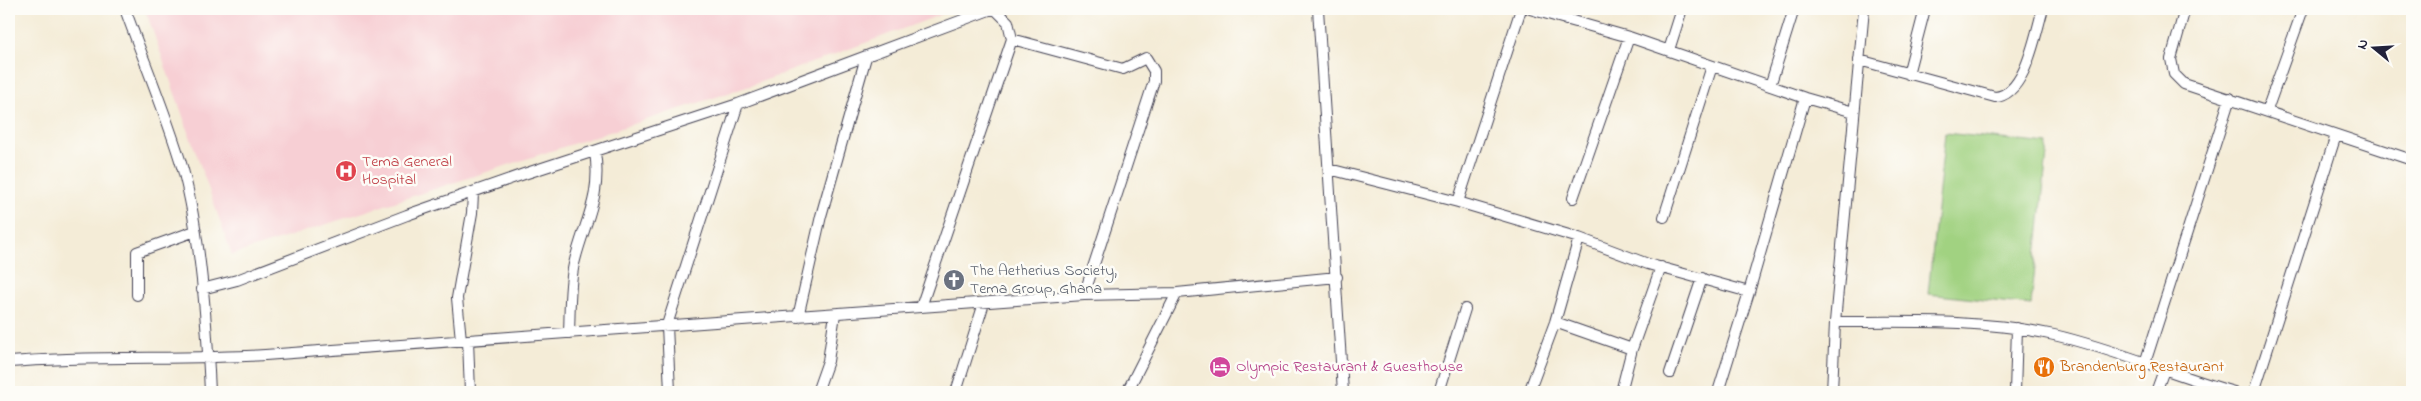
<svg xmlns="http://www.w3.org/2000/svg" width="2421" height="401" viewBox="0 0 2421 401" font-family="'Indie Flower',sans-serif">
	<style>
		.built { fill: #f7cfd4 }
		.green { fill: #a1d281; stroke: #627a5e }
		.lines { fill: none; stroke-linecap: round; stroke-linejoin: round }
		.minor-casing { stroke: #424052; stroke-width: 12 }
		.minor { stroke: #fff; stroke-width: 10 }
		.labels { text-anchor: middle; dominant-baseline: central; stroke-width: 5; stroke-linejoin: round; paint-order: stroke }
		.health-label { font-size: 16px; fill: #be3a42; stroke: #fdfcf7; text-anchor: start }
		.worship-label { font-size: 16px; fill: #5b616d; stroke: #fdfcf7; text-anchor: start }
		.hotel-label { font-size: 16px; fill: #b23c85; stroke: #fdfcf7; text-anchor: start }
		.food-label { font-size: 16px; fill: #c56008; stroke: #fdfcf7; text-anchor: start }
	</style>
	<rect width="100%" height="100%" fill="#fdfcf7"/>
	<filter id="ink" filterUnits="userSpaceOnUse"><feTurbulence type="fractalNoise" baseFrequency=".02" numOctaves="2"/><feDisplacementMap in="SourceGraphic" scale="10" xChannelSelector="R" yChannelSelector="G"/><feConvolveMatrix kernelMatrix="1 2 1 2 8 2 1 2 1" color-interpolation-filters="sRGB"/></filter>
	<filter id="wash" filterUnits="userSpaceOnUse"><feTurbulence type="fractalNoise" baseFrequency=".0096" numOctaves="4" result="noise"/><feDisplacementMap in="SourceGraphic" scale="20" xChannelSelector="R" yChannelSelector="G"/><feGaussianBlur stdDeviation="1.12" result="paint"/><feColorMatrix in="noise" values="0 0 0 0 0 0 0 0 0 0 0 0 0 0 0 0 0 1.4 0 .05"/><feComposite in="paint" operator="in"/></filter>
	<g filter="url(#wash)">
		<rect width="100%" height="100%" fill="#f4ecd7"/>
		<path class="built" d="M145,9H956L747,87L232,255Z"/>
		<path class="green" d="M1945,133L2048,144L2031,305L1928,294Z"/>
	</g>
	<g filter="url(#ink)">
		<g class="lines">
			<g class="minor-casing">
				<path id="minor" d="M125,9C144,62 167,115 183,170C201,236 207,323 210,392
					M1318,9L1343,392
					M1530,9L1629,37L1805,98L1854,112
					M2185,9L2171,59L2174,74L2184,84L2412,160
					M1566,20L1569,9
					M1012,39L1123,69L1146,58L1154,71V81L1084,295
					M1669,50L1682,9
					M1859,60L1995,97C2026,95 2035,34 2043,9
					M1908,74L1925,9
					M1770,86L1794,9
					M2267,110L2303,9
					M1329,169L1458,202L1521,9
					M1573,198L1629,37
					M1458,202L1579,238L1648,264L1749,292L1805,98
					M1664,217L1712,66
					M202,289L237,280L407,215L524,174L738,104L992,9
					M137,295V252L195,231
					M921,307L1012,39L1008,22L995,9
					M798,317L821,216L866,57
					M1555,322L1632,349
					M1835,322C1908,322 1982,319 2054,335C2115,349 2174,375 2234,392
					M569,333C570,310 569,286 574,264C584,222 602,198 595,152
					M461,340L457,298L472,213L473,193
					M468,340L470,392
					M9,362C94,355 180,360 265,355L1084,295L1177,293L1337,277
					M2145,363L2230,98
					M1670,373L1702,278
					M670,392L667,325L738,104
					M817,392L828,361L835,314
					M956,392L984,303
					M1127,392L1177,293
					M1439,392L1465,309
					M1529,392L1555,322L1579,238
					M1621,392L1632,349L1661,267
					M1718,392L1749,292
					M1832,392L1835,322L1864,9
					M2015,392L2017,328
					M2156,392L2164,370
					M2254,392L2336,135"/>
			</g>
			<use href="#minor" class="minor"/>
		</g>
	</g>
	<defs>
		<g id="hospital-disc" transform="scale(1.125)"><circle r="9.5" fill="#e0444e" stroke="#fdfcf7"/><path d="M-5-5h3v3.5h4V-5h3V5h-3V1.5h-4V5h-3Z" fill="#fff"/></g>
		<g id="church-disc" transform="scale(1.125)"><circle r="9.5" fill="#6b7280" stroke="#fdfcf7"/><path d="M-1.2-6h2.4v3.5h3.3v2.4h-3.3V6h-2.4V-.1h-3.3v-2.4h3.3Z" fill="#fff"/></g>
		<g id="hotel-disc" transform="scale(1.125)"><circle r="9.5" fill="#d1479c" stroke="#fdfcf7"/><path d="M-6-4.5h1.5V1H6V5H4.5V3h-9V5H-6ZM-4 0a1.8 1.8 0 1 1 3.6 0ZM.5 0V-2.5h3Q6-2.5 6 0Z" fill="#fff"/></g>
		<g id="restaurant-disc" transform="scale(1.125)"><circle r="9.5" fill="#e8710a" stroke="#fdfcf7"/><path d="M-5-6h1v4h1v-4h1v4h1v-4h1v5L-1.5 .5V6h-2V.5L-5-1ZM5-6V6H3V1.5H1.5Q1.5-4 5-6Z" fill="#fff"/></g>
	</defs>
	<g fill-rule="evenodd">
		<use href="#hospital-disc" x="346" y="171"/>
		<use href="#church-disc" x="954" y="280"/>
		<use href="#hotel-disc" x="1220" y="367"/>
		<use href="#restaurant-disc" x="2044" y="367"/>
	</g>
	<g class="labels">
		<g class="health-label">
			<text x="362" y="162">Tema General<tspan x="362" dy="18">Hospital</tspan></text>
		</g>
		<g class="worship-label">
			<text x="970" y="271">The Aetherius Society,<tspan x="970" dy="18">Tema Group, Ghana</tspan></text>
		</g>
		<g class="hotel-label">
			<text x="1236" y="367">Olympic Restaurant &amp; Guesthouse</text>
		</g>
		<g class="food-label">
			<text x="2060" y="367">Brandenburg Restaurant</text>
		</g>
	</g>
	<rect width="2421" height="401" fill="none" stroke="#fdfcf7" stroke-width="30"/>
	<g transform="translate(2374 48) rotate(288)" stroke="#fdfcf7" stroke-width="4" paint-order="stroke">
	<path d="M0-4L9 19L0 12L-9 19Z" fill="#22223b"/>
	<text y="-8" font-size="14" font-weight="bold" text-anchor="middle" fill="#22223b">N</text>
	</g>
</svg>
